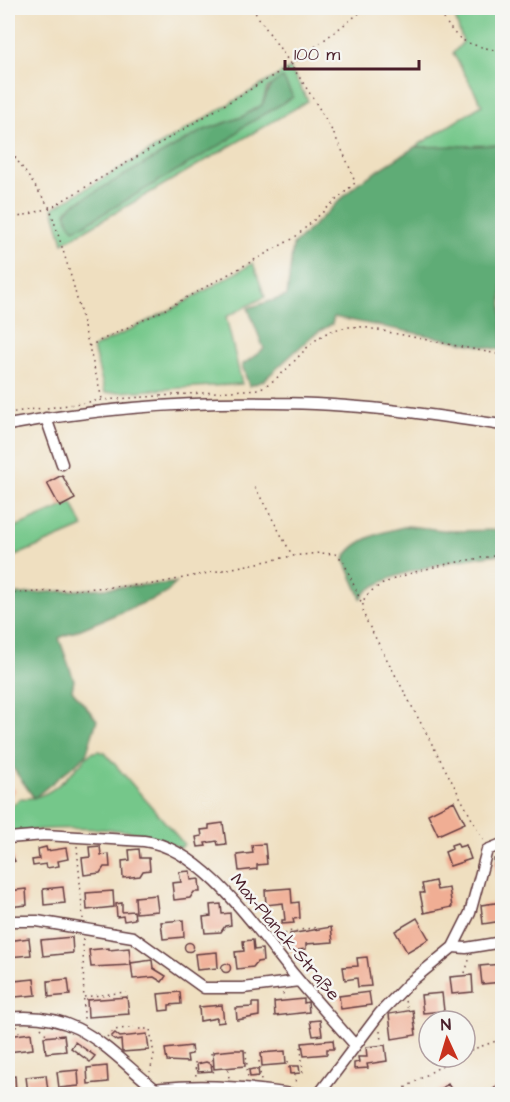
<svg xmlns="http://www.w3.org/2000/svg" width="510" height="1102" viewBox="0 0 510 1102" font-family="'Architects Daughter',sans-serif">
	<style>
		.green { fill: #74c78a; stroke: #5f735a; stroke-width: 1.5; fill-rule: evenodd }
		.forest { fill: #5fac76; stroke: #546650; stroke-width: 1.5 }
		.building { fill: #f0ae94 }
		.lines { fill: none; stroke-linecap: round; stroke-linejoin: round }
		.minor-casing { stroke: #633c41; stroke-width: 13 }
		.path { stroke: #633c41; stroke-width: 1.5; stroke-dasharray: 1.5 4.5; stroke-linecap: butt }
		.minor { stroke: #fff; stroke-width: 10 }
		.labels { text-anchor: middle; dominant-baseline: central; stroke-width: 5; stroke-linejoin: round; paint-order: stroke }
		.street-label { font-size: 18px; fill: #4a1f2b; stroke: #f6f6f2 }
	</style>
	<rect width="100%" height="100%" fill="#f6f6f2"/>
	<filter id="ink" filterUnits="userSpaceOnUse"><feTurbulence type="fractalNoise" baseFrequency=".0167" numOctaves="2"/><feDisplacementMap in="SourceGraphic" scale="12" xChannelSelector="R" yChannelSelector="G"/><feConvolveMatrix kernelMatrix="1 2 1 2 8 2 1 2 1" color-interpolation-filters="sRGB"/></filter>
	<filter id="wash" filterUnits="userSpaceOnUse"><feTurbulence type="fractalNoise" baseFrequency=".008" numOctaves="4" result="noise"/><feDisplacementMap in="SourceGraphic" scale="24" xChannelSelector="R" yChannelSelector="G"/><feGaussianBlur stdDeviation="1.35" result="paint"/><feColorMatrix in="noise" values="0 0 0 0 0 0 0 0 0 0 0 0 0 0 0 0 0 1.4 0 .05"/><feComposite in="paint" operator="in"/></filter>
	<g filter="url(#wash)">
		<rect width="100%" height="100%" fill="#efdfc0"/>
		<path class="green" d="M452,8H502V147H415L482,105L453,53L463,42Z
			M290,68L308,101L63,243L53,208ZM283,78L293,97L241,128L229,140L66,212L74,204L202,131L242,117L262,105L267,88Z
			M253,263L265,297L226,317L242,384L105,393L93,348L176,307Z
			M72,503L83,527L8,559V530Z
			M98,751L105,753L184,844L181,848C171,844 161,839 151,836C118,826 42,827 8,833V809L21,798C51,801 70,773 91,753Z"/>
		<path class="forest" d="M283,78L293,97L241,128L229,140L84,225L74,229L69,223L66,212L74,204L202,131L242,117L262,105C269,91 267,84 283,78Z
			M502,145V350L334,317L332,324L313,335L263,381L249,386L242,365L264,349L248,308L287,296L293,245L358,183L415,147Z
			M408,526L451,531L502,530V554C472,557 377,572 361,598L344,559C355,538 386,531 408,526Z
			M176,583L165,594L59,638L74,680L72,690L97,720L86,755L34,798L8,761V595Z"/>
		<g id="blocks">
			<path class="building" d="M62,475L75,499L60,507L47,483Z
				M8,785L15,789L8,801Z
				M454,801L465,823L438,835L428,814Z
				M223,823L226,844L218,845L217,841L205,843L206,846L198,847L196,837L202,836L201,830L209,829V825Z
				M457,843L459,847L466,845L471,859L450,866L445,852L452,849L451,845Z
				M265,844L267,864L257,865V869L239,871L237,855L253,853L252,845Z
				M100,846L101,855L109,854L110,867H104L100,873L84,875L82,858L90,857L89,847Z
				M46,847L47,851L66,848L68,859L58,861L59,866L47,868L46,864L33,866L32,860L39,859L38,849Z
				M139,849L140,858H149L150,870L143,871L140,876L123,878L122,861L130,860L129,850Z
				M10,851L15,861L8,864V852Z
				M502,858V878H495L494,859Z
				M190,871L191,880L199,879L200,892H194L190,898L174,900L172,883L181,882L179,872Z
				M435,881L437,890L449,888L452,907L424,913L420,893H424L422,884Z
				M63,887L65,903L44,905L43,889Z
				M291,888L292,903L299,902L300,918L293,919L294,923L282,924V920H285L283,903L266,905L265,890Z
				M26,889L27,905L8,907V891Z
				M113,891L114,907L87,910L86,893Z
				M156,895L158,911L136,913L135,897Z
				M502,902V921L483,924L481,905Z
				M122,903V912L134,911L135,919L124,921L123,916L117,917L116,904Z
				M221,904L222,914L230,913L231,925L225,926L221,932L205,933L203,917L211,916L210,905Z
				M417,918L429,939L407,952L395,931Z
				M183,920L184,937L163,939L161,922Z
				M331,927L333,942L306,944V949L299,950L300,955L289,950L290,934Z
				M72,937L73,953L43,956L41,940Z
				M29,938L31,955L8,957V941Z
				M253,940L254,950L262,949L263,961L257,962L253,967L237,969L235,952L244,951L243,941Z
				M184.5 947a4.5 4.5 0 1 1 9 0a4.5 4.5 0 1 1-9 0Z
				M109,948V950L129,948L131,965L91,967L89,950Z
				M217,952L218,968L197,970L195,954Z
				M367,957L371,986L358,987L357,978L345,980L343,967L358,966L357,958Z
				M152,960L153,968L166,976L162,982L154,977L133,979L131,963Z
				M221.5 968a4.5 4.5 0 1 1 9 0a4.5 4.5 0 1 1-9 0Z
				M501,964L502,982L482,984L480,966Z
				M472,975L473,992L452,994L450,977Z
				M34,979L36,995L15,997L14,981Z
				M68,979L70,995L49,997L48,981Z
				M180,992L181,1004L169,1005V1010L160,1011L158,994Z
				M369,992L371,1005L341,1009L339,996Z
				M442,993L444,1011L423,1013L421,995Z
				M127,997L129,1014L88,1017L87,1000Z
				M304,999V1003L308,1002L309,1012L275,1016L274,1002Z
				M252,1003H259V1016L237,1020L236,1008L252,1007Z
				M222,1005L224,1022L217,1023V1018L200,1021L199,1007Z
				M413,1010L416,1035L392,1039L389,1014Z
				M320,1020L322,1035L313,1036L310,1021Z
				M31,1033L33,1049L8,1052V1036Z
				M115,1033L120,1037L147,1034L149,1050L122,1052L121,1040L117,1041L111,1037Z
				M64,1035L66,1051L46,1053L44,1037Z
				M333,1040L334,1049H327V1054L304,1056L302,1043Z
				M75,1042L95,1056L90,1062L71,1048Z
				M385,1045L387,1061L367,1064L368,1068L354,1069V1063L359,1062L358,1057H367L366,1047Z
				M191,1046L192,1054L187,1055L188,1062L167,1061L165,1049Z
				M234,1050H244L245,1066L214,1069L213,1052Z
				M285,1051L286,1064L262,1066L261,1053Z
				M206,1062L211,1064L212,1071L198,1072L197,1064Z
				M107,1066L108,1082L88,1084L87,1068Z
				M290,1066H299L300,1073L291,1074Z
				M253,1069H258L259,1076L250,1077L249,1070Z
				M78,1070L79,1086L59,1088L57,1072Z
				M46,1075L48,1091L28,1093L26,1077Z
				M15,1076L16,1093L8,1094V1077Z
				M502,1081V1094H488Z
				M448,1084L454,1094H438L436,1092Z"/>
		</g>
	</g>
	<g filter="url(#ink)">
		<use href="#blocks" fill-opacity="0" stroke="#633c41" stroke-width="1.5"/>
		<g class="lines">
			<g class="minor-casing">
				<path id="minor" d="M46,418L62,464
					M8,425C95,409 186,401 276,403C351,403 428,414 502,425
					M8,838L45,835L144,841C204,848 258,931 295,976C314,999 335,1022 355,1045
					M8,921H37L133,937L204,988H243L299,981
					M453,947L470,913L487,850L502,844
					M8,1018C77,1010 104,1047 154,1088
					M123,1094C179,1082 235,1085 291,1094
					M319,1094L380,1013L409,983L453,947L466,948L502,942"/>
			</g>
			<path class="path" d="M438,8C458,45 463,42 502,52
				M8,147L50,208L73,283L102,399
				M8,220L50,208L157,145L291,65L366,8
				M89,346L162,311L294,238L355,183C338,127 285,57 252,8
				M47,408L102,400L259,389C303,368 306,323 363,327L502,355
				M8,413L42,408
				M255,487L292,555
				M8,594L154,584L292,556L320,553L335,554L343,560L362,604
				M483,840L366,620C363,612 360,601 368,594C390,572 470,559 502,555
				M77,846L83,919
				M83,939L84,1021
				M281,939L287,932L319,927
				M501,952L502,960
				M465,973L470,957
				M283,993L284,999
				M84,997L126,992
				M405,1001L408,1009
				M16,1026L19,1032
				M41,1028L46,1034
				M139,1029H150L154,1055L150,1072
				M380,1031L381,1041
				M107,1037L114,1030L134,1027
				M301,1047L303,1075
				M246,1051L248,1080
				M465,1052L502,1039
				M211,1053L214,1076
				M259,1061L261,1081
				M288,1061L290,1075H295L296,1086
				M195,1062L196,1077
				M228,1070L229,1078
				M395,1094L456,1057"/>
			<use href="#minor" class="minor"/>
		</g>
	</g>
	<g class="labels">
		<g class="street-label">
			<text transform="translate(285 937) rotate(50)">Max-Planck-Straße</text>
		</g>
	</g>
	<rect width="510" height="1102" fill="none" stroke="#f6f6f2" stroke-width="30"/>
	<g transform="translate(447 1039) rotate(356)"><circle r="28" fill="#f6f6f2" stroke="#b1a0a2" stroke-width="1.5"/>
	<path d="M0-4.5L10 22L0 15L-10 22Z" fill="#c8321e"/>
	<text y="-9" font-size="16" font-weight="bold" text-anchor="middle" fill="#4a1f2b">N</text>
	</g>
	<path d="M285 60v9h134v-9" fill="none" stroke="#4a1f2b" stroke-width="3"/>
	<text x="294" y="60" font-size="18" fill="#4a1f2b" stroke="#f6f6f2" stroke-width="4.5" paint-order="stroke">100 m</text>
</svg>
